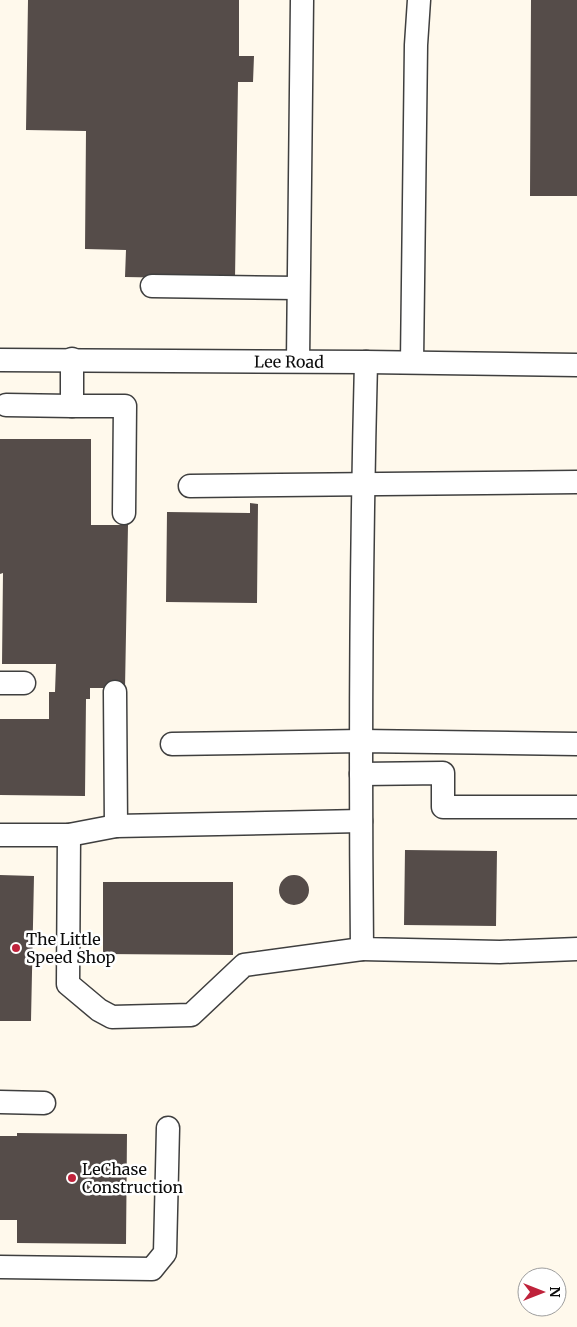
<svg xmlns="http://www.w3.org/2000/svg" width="577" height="1327" viewBox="0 0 577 1327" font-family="Merriweather,serif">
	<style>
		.building { fill: #554c49 }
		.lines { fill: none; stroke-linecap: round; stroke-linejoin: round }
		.minor-casing { stroke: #3f3f3f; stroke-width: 25 }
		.minor { stroke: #fff; stroke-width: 22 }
		.poi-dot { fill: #bf223b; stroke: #fff; stroke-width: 2 }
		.labels { text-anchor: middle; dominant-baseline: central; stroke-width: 5; stroke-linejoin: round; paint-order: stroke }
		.street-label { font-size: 16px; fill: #0c0c0c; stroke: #fff }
		.poi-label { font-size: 16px; fill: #0c0c0c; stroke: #fff; text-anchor: start }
	</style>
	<rect width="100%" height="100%" fill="#fff9ec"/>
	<path class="building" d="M28,0H239V56H254L253,82H238L235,279L125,277L126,250L85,249L86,131L26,130Z
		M531,0H577V196H530Z
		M0,439H91V525H128L125,688H90V699H86L85,796L0,795V719H49V692H55L56,664H2L3,573L0,574Z
		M250,503L258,504L257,603L166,602L167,512L250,513Z
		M405,850L497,851L496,926L404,925Z
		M279 890a15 15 0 1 1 30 0a15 15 0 1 1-30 0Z
		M0,875L34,876L31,1021H0Z
		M103,882H233V955L103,954Z
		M17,1133L127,1134L126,1244L17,1243V1220H0V1136H17Z"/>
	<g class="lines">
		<g class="minor-casing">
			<g id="minor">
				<path d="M152,286L298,288"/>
				<path d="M72,359V406H125L124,513"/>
				<path id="s1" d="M0,360L366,362L577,365"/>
				<path d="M298,361L302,0"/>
				<path d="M366,362C361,557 360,753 362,949L500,952L577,949"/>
				<path d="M412,362L416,45L419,0"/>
				<path d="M6,405L72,406"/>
				<path d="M190,486L577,482"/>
				<path d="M0,683H24"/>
				<path d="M115,692L116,826"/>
				<path d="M172,744L361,741L577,744"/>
				<path d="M361,774L443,773V807H577"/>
				<path d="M0,835H69L116,826L361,821"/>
				<path d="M69,835L68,984L99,1010L112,1017L191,1015L244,965L362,949"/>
				<path d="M0,1102L44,1103"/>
				<path d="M0,1267L152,1269L165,1253L168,1128"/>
			</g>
		</g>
		<use href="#minor" class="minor"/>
	</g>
	<g class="poi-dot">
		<circle cx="16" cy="948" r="5"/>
		<circle cx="72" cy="1178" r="5"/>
	</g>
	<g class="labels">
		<g class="street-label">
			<text stroke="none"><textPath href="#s1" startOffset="289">Lee Road</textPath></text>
		</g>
		<g class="poi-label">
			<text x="26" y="939">The Little<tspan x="26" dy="18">Speed Shop</tspan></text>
			<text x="82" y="1169">LeChase<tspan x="82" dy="18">Construction</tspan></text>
		</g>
	</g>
	<g transform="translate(542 1292) rotate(90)"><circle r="24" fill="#ffffff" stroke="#9e9e9e"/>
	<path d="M0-4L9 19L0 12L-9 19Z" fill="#bf223b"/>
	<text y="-8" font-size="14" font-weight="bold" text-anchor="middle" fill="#0c0c0c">N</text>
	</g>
</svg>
